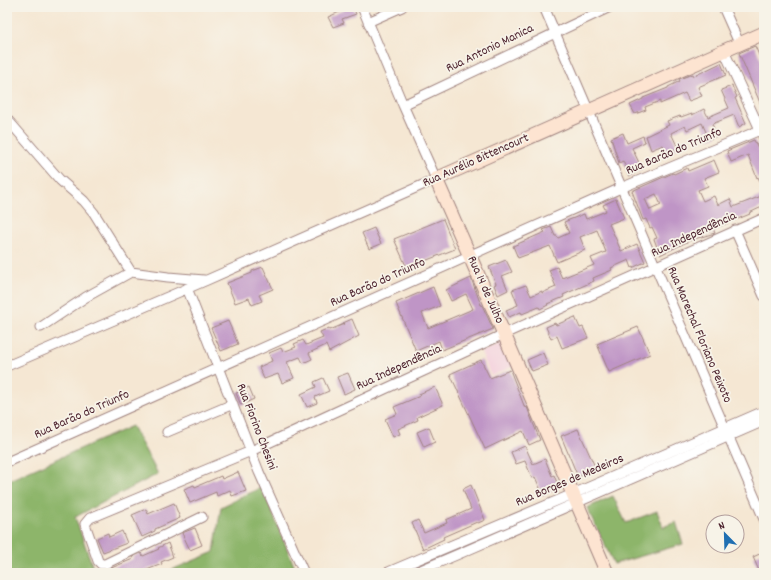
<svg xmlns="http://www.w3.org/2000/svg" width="771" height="580" viewBox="0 0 771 580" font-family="Dekko,sans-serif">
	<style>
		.built { fill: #f4cfdd }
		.forest { fill: #8db56a; stroke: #6c6a4a }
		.building { fill: #bf95c6; fill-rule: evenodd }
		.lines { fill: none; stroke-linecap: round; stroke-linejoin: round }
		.street-casing { stroke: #a0837f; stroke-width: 11 }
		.secondary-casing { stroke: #a0837f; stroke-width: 15 }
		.street { stroke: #fff; stroke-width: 9 }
		.secondary { stroke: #fde4d1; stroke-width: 13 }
		.labels { text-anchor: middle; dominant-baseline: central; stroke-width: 3.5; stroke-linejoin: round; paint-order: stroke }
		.street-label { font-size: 13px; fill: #4a1f2b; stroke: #f7f3e8 }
	</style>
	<rect width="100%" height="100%" fill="#f7f3e8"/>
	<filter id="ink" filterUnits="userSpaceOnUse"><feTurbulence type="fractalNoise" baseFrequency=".025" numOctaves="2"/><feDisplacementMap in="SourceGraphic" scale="8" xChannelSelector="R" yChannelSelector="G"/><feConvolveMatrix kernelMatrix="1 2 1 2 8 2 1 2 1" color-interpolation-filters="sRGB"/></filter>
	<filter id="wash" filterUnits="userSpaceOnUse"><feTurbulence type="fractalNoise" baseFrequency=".012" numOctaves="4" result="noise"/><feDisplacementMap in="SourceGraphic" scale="16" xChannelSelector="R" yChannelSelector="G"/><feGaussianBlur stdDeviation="0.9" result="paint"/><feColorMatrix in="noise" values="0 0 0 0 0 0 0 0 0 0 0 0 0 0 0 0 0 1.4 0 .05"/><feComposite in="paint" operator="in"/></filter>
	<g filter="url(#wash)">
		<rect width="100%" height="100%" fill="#f5e7d3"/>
		<path class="built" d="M506,341L516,365L491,376L481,352Z"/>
		<path class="forest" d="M132,426L158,474L75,517L95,573H7V481Z
			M262,487L297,573H164L214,552L221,507Z
			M613,496L626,523L657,511L663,527L676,522L683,544L614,564L587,508Z"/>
		<g id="blocks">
			<path class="building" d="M343,7H353L356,14L342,19L344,23L333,27L328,17L344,10Z
				M755,46L761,60L764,59V112L739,53Z
				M721,63L726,75L698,87L702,96L689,101L685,93L660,104V101L645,107L646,110L635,114L630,105L643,99V98L668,88V87L680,81L679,79L693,74L694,76Z
				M732,86L737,97L735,98L746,123L739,127L734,115L712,124L717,136L709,139L702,123L687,130L685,126L671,133L678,148L667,153L663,145L651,150L646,136L669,125L667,121L680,116L681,117L692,113V115L704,109L708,117L729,108L721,90Z
				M623,133L627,143L643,136L645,142L632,148L642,169L629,176L623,161L619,163L611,138Z
				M754,140L764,160V190L758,177L757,178L748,155L731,162L727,151Z
				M714,160L719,172L704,178L708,186L698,190L703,201L714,196L718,205L730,199L733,207L764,195V206L749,213L750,214L713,229L715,233L691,240L660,255L654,239L657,238L652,227L650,228L646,219L643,220L632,191L673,173L674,174L687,168L688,171ZM656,194L661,205L650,210L645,199Z
				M616,199L624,218L609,224L615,237L621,251L637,244L645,262L632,268L629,260L611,268L612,270L593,278L594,281L563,295L564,297L547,304L548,305L540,309L539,307L522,314L521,312L509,317L506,310L518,305L512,290L526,285L531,296L542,291V293L556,287L549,270L557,267L562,278L594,265L591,258L606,252L597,230L580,237L585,250L557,262L550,246L518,258L513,246L545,232L543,230L551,227L555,236H557L558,238L569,233L564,222L584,214L586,219L606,211L603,205Z
				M443,219L455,249L407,268L394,239Z
				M374,228L381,244L369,249L362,233Z
				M506,260L512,272L502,276L508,290L498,295L494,285L496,284L489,267Z
				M263,267L273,289L259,295L262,301L252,305L249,298L235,303L227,283L252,273V271Z
				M471,278L481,305H482L493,329L442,350L439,341L416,351L396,303L433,287L440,306L422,313L428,328L473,309L466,294L451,301L446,290Z
				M575,317L580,328L583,327L588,338L562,348L557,336L551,339L546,327L555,323L556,325Z
				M352,319L359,336L329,352L326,345L309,353L312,359L303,363L300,357L287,362L294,378L282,383L278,374L264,379L259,367L272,361L269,353L281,348L283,352L296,347L294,344L303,340L306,345L323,338L320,332L329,328L330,330L344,324L343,323Z
				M228,321L238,344L221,351L211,328Z
				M638,327L650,354L609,372L597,344Z
				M543,353L548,365L532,371L527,360Z
				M481,360L490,378L510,370L525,408L527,407L533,423L540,440L529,445L523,431L485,449L450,374Z
				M348,373L355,389L344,394L337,377Z
				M323,378L329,391L315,397L317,403L307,407L301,394L316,387L314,382Z
				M249,387L254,399L241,405L236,393Z
				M435,387L443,405L417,417L418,420L398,429L400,434L393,437L385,419L397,414L394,407L420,396L419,394Z
				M429,427L435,442L424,447L417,432Z
				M578,429L596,469L578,477L561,436Z
				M525,446L533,464L545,459L552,476L554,475L559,488L543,495L535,477L532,478L525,461L516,464L511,452Z
				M238,472L246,491L232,496L230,490L217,496L216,492L190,503L184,489L194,485L195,487L221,476L222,479Z
				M471,485L485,520L478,523L477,522L443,537L444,539L423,549L412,523L418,520L424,533L447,523L446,520L471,509L463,489Z
				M174,503L180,518L155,529V531L142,537L132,515L146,509L148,514Z
				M195,528L202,545L190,550L182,533Z
				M122,531L127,543L103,552L97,538L108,533L109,537Z
				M168,543L173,557L161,562L162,564L139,573H111L109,569L133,559L132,557L141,553L143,556L159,549L158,548Z
				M764,552V573H760L753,557Z"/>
		</g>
	</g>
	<g filter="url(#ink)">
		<use href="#blocks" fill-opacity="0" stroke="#a0837f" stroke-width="1"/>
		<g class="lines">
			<g class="street-casing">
				<path id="street" d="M544,7L764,519
					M723,7L739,43
					M368,22L402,7
					M724,51L764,138
					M403,105L610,7
					M7,119L60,180L84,201L94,213L131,272L168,277L204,280
					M735,230L764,296
					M187,288L259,472L304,573
					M41,327L86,297L131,272
					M7,366L207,280L436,179L403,105L362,7
					M167,432L233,404
					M7,462L621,188L760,130
					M202,517L105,564H101L98,561L85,524L90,518L251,451L504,334L764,218
					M386,573L573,494L764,411
					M414,573L461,553L764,421"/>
			</g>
			<g class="secondary-casing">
				<path id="secondary" d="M607,573L504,334L436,179L764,33"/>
			</g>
			<use href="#street" class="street"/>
			<use href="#secondary" class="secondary"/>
		</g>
	</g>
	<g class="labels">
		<g class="street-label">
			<text transform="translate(490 49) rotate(-26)">Rua Antonio Manica</text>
			<text transform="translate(674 152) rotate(-23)">Rua Barão do Triunfo</text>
			<text transform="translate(476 161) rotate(-24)">Rua Aurélio Bittencourt</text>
			<text transform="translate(694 235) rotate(-25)">Rua Independência</text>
			<text transform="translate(378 283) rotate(-24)">Rua Barão do Triunfo</text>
			<text transform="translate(485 290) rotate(66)">Rua 14 de Julho</text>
			<text transform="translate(699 335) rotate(67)">Rua Marechal Floriano Peixoto</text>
			<text transform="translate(399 368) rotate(-25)">Rua Independência</text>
			<text transform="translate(82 415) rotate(-24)">Rua Barão do Triunfo</text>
			<text transform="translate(256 427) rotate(69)">Rua Fiorino Chesini</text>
			<text transform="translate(570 481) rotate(-23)">Rua Borges de Medeiros</text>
		</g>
	</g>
	<rect width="771" height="580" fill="none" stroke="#f7f3e8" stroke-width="24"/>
	<g transform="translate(725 534) rotate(337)"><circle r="19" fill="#f7f3e8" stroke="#b29e9c"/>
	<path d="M0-3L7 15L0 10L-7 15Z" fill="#1f6fb2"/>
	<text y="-6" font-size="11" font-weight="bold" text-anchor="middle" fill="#4a1f2b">N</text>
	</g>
</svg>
